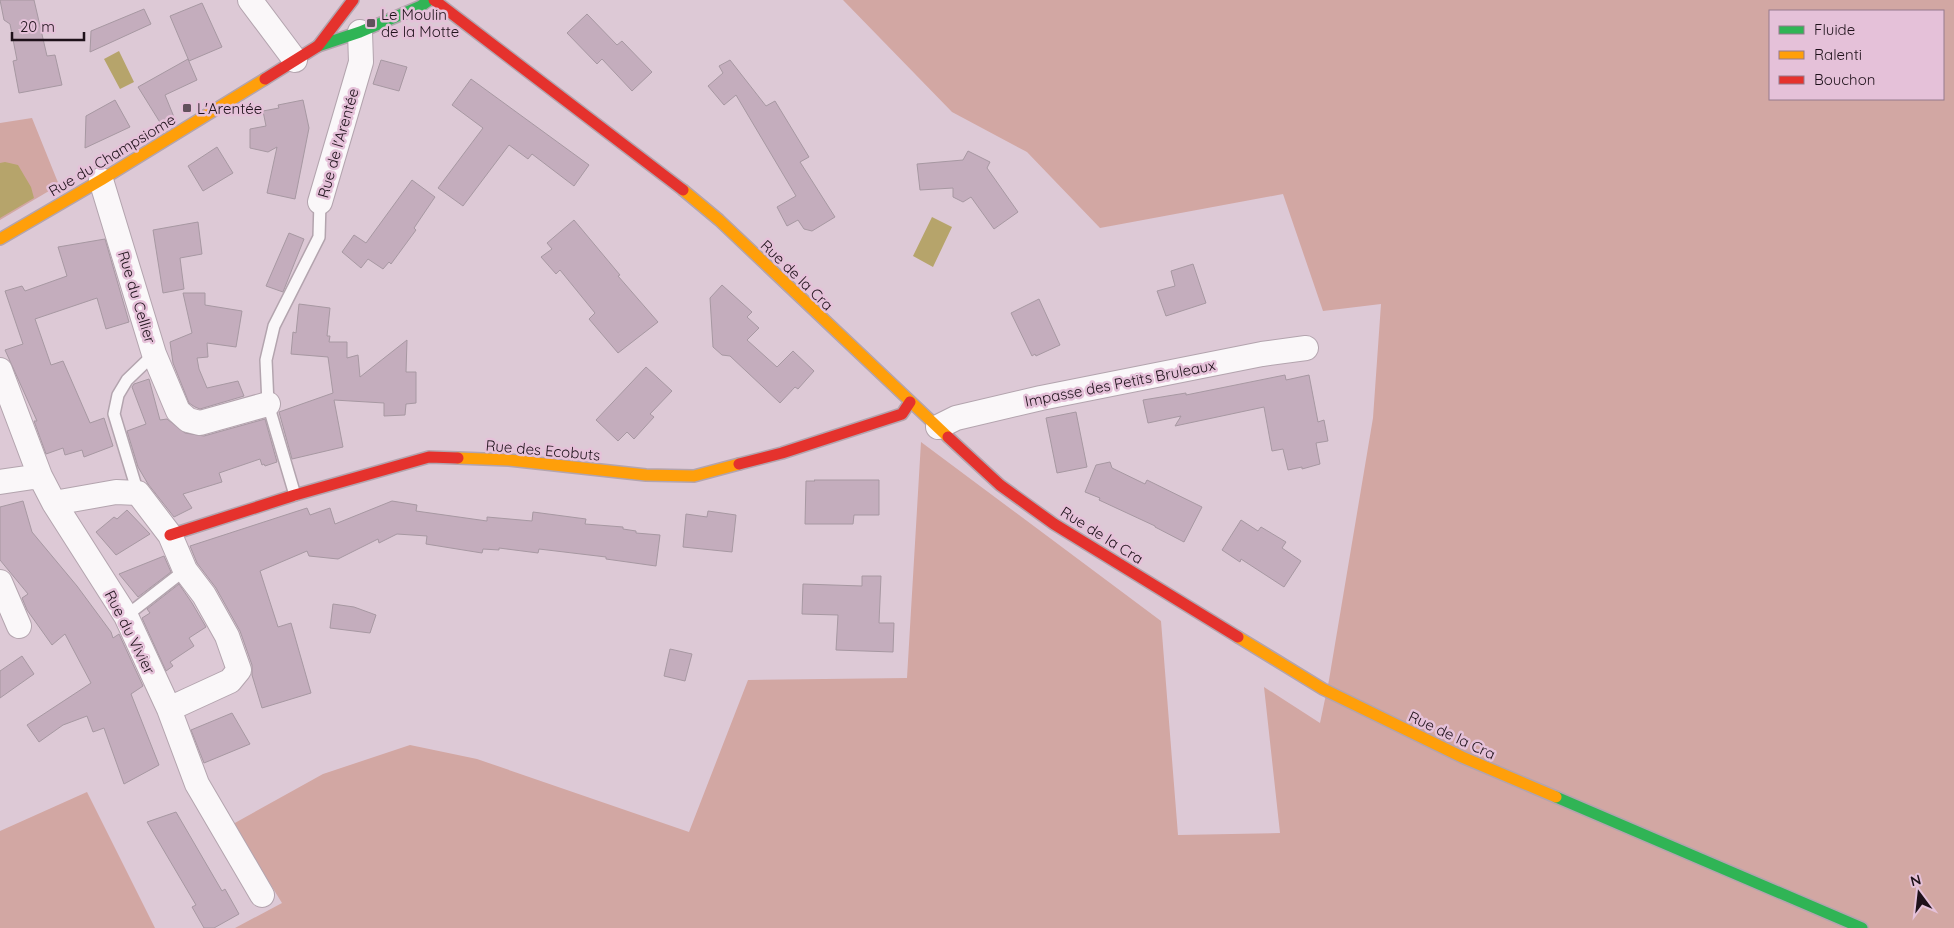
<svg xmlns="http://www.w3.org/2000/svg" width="1954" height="928" viewBox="0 0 1954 928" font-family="Quicksand,sans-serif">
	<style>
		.green { fill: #d2a7a3; fill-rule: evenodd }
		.water { fill: #b6a46b }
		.building { fill: #c4adbd; stroke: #a798a2 }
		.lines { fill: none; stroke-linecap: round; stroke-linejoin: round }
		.lane-casing { stroke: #b3a4ae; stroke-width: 14 }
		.street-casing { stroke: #b3a4ae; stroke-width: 26 }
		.fast-casing { stroke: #b3a4ae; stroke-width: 14 }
		.slow-casing { stroke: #b3a4ae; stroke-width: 14 }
		.jam-casing { stroke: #b3a4ae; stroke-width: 14 }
		.lane { stroke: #faf7f9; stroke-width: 11 }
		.street { stroke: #faf7f9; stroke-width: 24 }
		.fast { stroke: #30b455; stroke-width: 11 }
		.slow { stroke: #ff9f0a; stroke-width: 11 }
		.jam { stroke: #e5322d; stroke-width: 11 }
		.poi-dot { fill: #61515c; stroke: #e5c1d9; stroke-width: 2 }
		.labels { text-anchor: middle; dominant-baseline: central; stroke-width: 5; stroke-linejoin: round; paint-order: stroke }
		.poi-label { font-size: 15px; fill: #1e111a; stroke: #e5c1d9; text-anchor: start }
		.street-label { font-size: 15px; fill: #1e111a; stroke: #e5c1d9 }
	</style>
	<rect width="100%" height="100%" fill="#ddc9d6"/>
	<path class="green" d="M843,0H1954V928H235L282,903L233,824L323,774L410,745L477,759L689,832L748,680L907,678L921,442L1161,621L1178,835L1280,833L1264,687L1320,723L1329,680L1373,418L1381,304L1323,311L1283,194L1100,228L1027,152L952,112ZM1770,11H1943V99H1770Z
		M32,118L59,185L0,220V123Z
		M87,792L155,928H0V831Z"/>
	<path class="water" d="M119,51L134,82L120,89L104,59Z
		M5,162L18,165L31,187L34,198L0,218V163Z
		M932,217L952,227L933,267L913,256Z"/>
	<path class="building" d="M0,0H34L47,56L55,55L62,85L19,93L13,61L17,60L10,24L4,20Z
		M202,3L222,47L189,61L170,16Z
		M144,9L151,24L90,52L91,31Z
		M587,14L617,45L622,41L652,72L632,91L602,59L597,64L567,33Z
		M188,59L197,80L165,95L174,117L161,124L138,87Z
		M381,60L407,67L399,91L373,84Z
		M730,60L766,106L775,101L809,157L800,162L835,217L812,231L804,229L798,220L787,226L777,207L796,196L736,95L724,105L708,86L723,73L719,66Z
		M471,79L589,165L574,186L532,154L528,159L509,145L463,206L438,188L483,128L452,105Z
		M115,100L130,127L85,148L86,116Z
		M303,100L309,128L295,199L267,193L277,147L268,152L250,148V129L266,126L263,111L279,108L278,105Z
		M217,147L233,173L203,191L188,166Z
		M968,151L990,162L987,168L1018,212L994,229L971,197L963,202L953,197V188L920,190L917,164L963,160Z
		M412,180L435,197L414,228L416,230L391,264L389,262L383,269L368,259L361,268L342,252L354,235L366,243Z
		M574,220L620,275L618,276L658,322L618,353L589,319L595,313L560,270L556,274L541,257L552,249L547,243Z
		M198,222L202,254L180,258L184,289L163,293L153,230Z
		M289,233L304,239L283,292L266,286Z
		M105,239L129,322L106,329L97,298L35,319L51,365L63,361L90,423L104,418L113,446L84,457L82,450L65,455L63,448L46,454L34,421H37L5,350L23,344L5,291L22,286L25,291L67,276L58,247Z
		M1193,264L1206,303L1166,316L1157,291L1175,286L1171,271Z
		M722,285L752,312L747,317L759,328L747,340L777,367L793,351L814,371L798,389L795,387L780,403L730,356L722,355L713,347L710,298Z
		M183,293H205V305L242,311L236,347L207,343L208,357L197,358L199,369L207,388L238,381L244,396L200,409L195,407L189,403L173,363L170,342L192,333Z
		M1039,299L1060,345L1036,356L1035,354L1032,356L1011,313Z
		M299,304L330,308L327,336H330L329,342H347V358L358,355L360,377L407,340L406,372H416V403L406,404L405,415L384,416V403L334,400L343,447L292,459L279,412L333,393L328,357L291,354L293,332L296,333Z
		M646,367L672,391L650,414L654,417L634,439L627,432L618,441L596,420Z
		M1285,375L1286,380L1309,375L1318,422L1324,420L1328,441L1316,443L1320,464L1302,469V467L1288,470L1283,449L1272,451L1264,407L1175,426L1181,416L1148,423L1143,400L1186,393V395Z
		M149,379L160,420L167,419L185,433L204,436L265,419L277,462L265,466L264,464L262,465L260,459L219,473L222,482L183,494L192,508L174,517L148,484L138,467L127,431L146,424L132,387L134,384Z
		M1076,412L1087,467L1057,473L1046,418Z
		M1110,462L1112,468L1145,484L1147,480L1202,507L1184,542L1155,527V526L1099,500L1100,498L1085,492L1096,465Z
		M814,480H879V515H854L853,524H805L806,481H815Z
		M23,501L32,532L77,586L111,632L113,638L119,634L143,686L131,694L159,765L124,784L104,728L93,732L87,716L63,725L39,742L27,725L91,683L65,634L52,645L27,610L22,598L28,594L0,560V507Z
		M392,501L417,505L416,511L487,521V517L532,521L533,512L586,519L585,524L623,527V529L636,531V533L660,535L656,566L606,559V557L539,549L538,553L499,548V550L483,549L482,553L426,544L427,536L397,534L379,543L378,539L338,559L309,556L307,551L260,571L278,627L291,623L311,693L262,708L252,675V665L240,631L216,588L197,563L190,546L307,508L310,515L330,508L335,524Z
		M127,510L150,534L116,555L96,532L114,517L117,519Z
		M708,511L736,515L732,552L683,547L686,514L707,517Z
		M1241,520L1258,531L1261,527L1286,542L1282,548L1301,561L1284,587L1241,559L1240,562L1222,550Z
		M164,556L171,572L138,597L119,574Z
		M862,576H881L879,623H894L893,652L836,650L838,615L802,614L803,584L862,586Z
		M179,584L192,603L206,627L189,638L194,646L170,662L173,666L166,671L142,618L150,613L147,609Z
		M333,604L354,607L376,615L370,633L330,628Z
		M670,649L692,654L685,681L664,676Z
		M22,656L34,674L0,698V671Z
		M232,713L250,744L204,763L191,730Z
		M176,812L222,891L225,889L239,914L214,928H204L192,907L196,905L147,822Z"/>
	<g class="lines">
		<g class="lane-casing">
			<path id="lane" d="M138,493L114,414L118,395L127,380L154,354
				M295,495L268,404L266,360L274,326L319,237L320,202
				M126,616L185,570"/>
		</g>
		<g class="street-casing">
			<path id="street" d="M250,0L295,60
				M101,180L154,354L178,411L188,420L200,423L268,404
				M320,202L361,62L360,32
				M0,370L40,476L54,503L126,616L169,709L197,784L262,895
				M938,427L956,418L1041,398L1262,354L1306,348
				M0,482L40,476
				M54,503L116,492L138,493L170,535L185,570L204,595L227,636L239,670L230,681L169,709
				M0,582L19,626"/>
		</g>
		<g class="fast-casing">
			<path id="fast" d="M318,46L360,32L421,6L429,0
				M1556,797L1862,928"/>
		</g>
		<g class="slow-casing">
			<path id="slow" d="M683,190L719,220L948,437
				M0,239L101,180L265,79
				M458,458L509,460L646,475L694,476L739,464
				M1238,637L1323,689L1462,757L1556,797"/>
		</g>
		<g class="jam-casing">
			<path id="jam" d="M434,0L683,190
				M265,79L318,46L353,0
				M948,437L1000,485L1054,524L1238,637
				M739,464L782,453L902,414L910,402
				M170,535L295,495L429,457L458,458"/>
		</g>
		<use href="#lane" class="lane"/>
		<use href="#street" class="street"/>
		<use href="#fast" class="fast"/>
		<use href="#slow" class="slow"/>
		<use href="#jam" class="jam"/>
	</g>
	<g class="poi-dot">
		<rect x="366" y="18" width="10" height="10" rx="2.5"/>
		<rect x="182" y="103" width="10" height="10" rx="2.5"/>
	</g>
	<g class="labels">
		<g class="poi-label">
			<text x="381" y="14">Le Moulin<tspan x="381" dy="17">de la Motte</tspan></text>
			<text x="197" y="108">L'Arentée</text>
		</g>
		<g class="street-label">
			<text transform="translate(338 143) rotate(-74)">Rue de l'Arentée</text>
			<text transform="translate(112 155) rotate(-31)">Rue du Champsiome</text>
			<text transform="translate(797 275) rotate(44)">Rue de la Cra</text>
			<text transform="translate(137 297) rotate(73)">Rue du Cellier</text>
			<text transform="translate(1120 383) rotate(-11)">Impasse des Petits Bruleaux</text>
			<text transform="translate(543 450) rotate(5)">Rue des Ecobuts</text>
			<text transform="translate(1102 535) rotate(32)">Rue de la Cra</text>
			<text transform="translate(130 632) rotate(63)">Rue du Vivier</text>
			<text transform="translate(1452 735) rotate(25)">Rue de la Cra</text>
		</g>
	</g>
	<rect x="1769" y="10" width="175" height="90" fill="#e5c1d9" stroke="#957b8d"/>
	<rect x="1779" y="26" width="25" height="8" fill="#30b455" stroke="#957b8d"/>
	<text x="1814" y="35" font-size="15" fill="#1e111a">Fluide</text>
	<rect x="1779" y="51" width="25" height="8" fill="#ff9f0a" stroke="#957b8d"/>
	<text x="1814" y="60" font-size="15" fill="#1e111a">Ralenti</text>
	<rect x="1779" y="76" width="25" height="8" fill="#e5322d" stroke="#957b8d"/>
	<text x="1814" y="85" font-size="15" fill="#1e111a">Bouchon</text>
	<g transform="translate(1919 893) rotate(345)" stroke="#e5c1d9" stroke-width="4" paint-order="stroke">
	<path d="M0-4L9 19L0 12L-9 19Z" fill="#1e111a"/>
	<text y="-8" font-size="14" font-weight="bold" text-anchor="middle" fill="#1e111a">N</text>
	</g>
	<path d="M12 32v8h72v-8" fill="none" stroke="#1e111a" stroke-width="2.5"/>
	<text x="20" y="32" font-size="15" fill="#1e111a" stroke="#e5c1d9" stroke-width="4" paint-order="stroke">20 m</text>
</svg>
